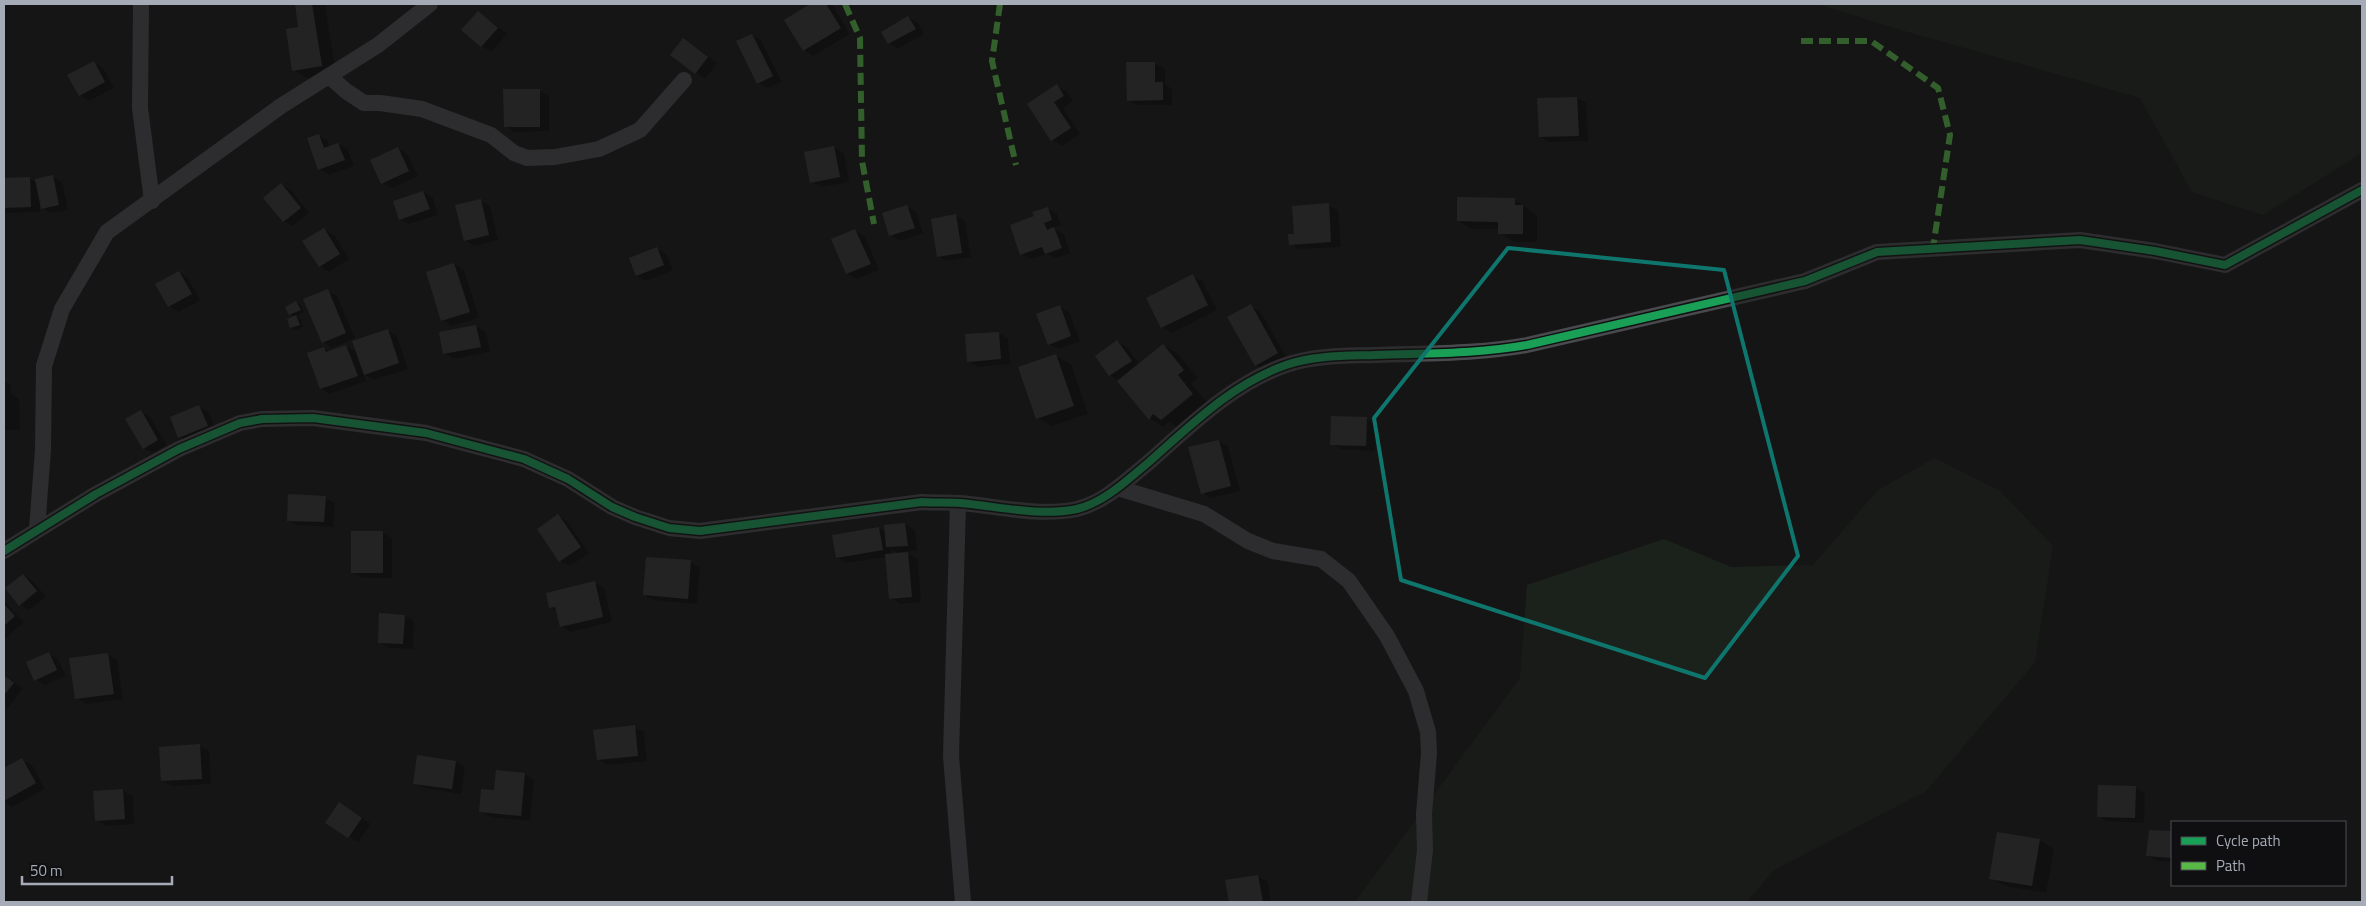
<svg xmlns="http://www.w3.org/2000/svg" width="2366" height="906" viewBox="0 0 2366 906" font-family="'Titillium Web',sans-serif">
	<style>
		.green { fill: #1b221b }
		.shadow { fill: #0007; fill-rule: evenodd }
		.building { fill: #343436 }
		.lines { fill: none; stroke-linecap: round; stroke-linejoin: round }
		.street { stroke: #494a4e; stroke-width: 16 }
		.quiet { stroke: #58b947; stroke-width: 6; stroke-dasharray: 12 6; stroke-linecap: butt }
		.cycleway-casing { stroke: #0f0f11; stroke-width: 11 }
		.cycleway { stroke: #1a9f57; stroke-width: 8 }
		.marked { fill: none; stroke: #0f766e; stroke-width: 4; stroke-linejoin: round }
	</style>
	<rect width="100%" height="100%" fill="#151515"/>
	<path class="green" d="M1817,4H2362V153L2263,215L2192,192L2140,98L1908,32Z
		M1935,458L2000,491L2053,546L2035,662L1926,791L1774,870L1747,902H1355L1520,678L1527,585L1664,539L1731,567L1813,565L1878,490Z"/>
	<path class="shadow" d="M296,4H325L336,74L307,78L293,70L300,28Z
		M813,4H832L850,34L813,56L804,50L785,20Z
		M479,13L507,34L491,52L482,46Z
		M908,17L918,23L924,34L898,49L889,43Z
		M752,35L761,40L782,82L767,88L758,83Z
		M684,40L717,63L705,79L672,55Z
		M94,62L103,68L114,88L89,101L80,95Z
		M1127,63H1155L1165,69V84L1172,89V105H1137L1128,100Z
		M1057,86L1066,91L1073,101L1063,108L1080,134L1062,146L1052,140L1028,104Z
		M540,90L549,96V131L514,132L505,126Z
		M1577,98L1586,103L1588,141L1549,142L1540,137Z
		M318,135L328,141L330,147L338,144L348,149L354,166L329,175L319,169Z
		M834,147L844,153L849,182L821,187L812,182Z
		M398,148L407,154L418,176L392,188L382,183Z
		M52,177L62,182L68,210L51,213L40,207V212L4,213V179H30L37,183Z
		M281,185L291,190L309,213L293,226L283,221Z
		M423,192L433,198L438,215L409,224L400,219Z
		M1458,199L1515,200L1537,215V242H1514L1500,233V229H1472L1458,221Z
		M481,201L490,206L498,240L474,246L465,240Z
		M1328,205L1338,210L1341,247L1300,249L1290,244Z
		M906,206L916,212L923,233L900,241L890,235Z
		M1048,208L1057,214L1061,225L1053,228L1064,234L1070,253L1056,258L1047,254L1031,259L1021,254L1035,217Z
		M956,216L965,221L971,257L947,261L938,256Z
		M324,229L334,235L349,259L329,272L320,266Z
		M855,231L865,236L879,270L857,279L847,274L833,240Z
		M656,248L666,254L673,270L647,281L637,276L630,259Z
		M454,264L464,270L479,318L452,326L442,320Z
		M179,272L188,278L200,300L179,312L169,306L157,284Z
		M1193,276L1202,281L1217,310L1172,333L1162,327Z
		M327,290L337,296L355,338L332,348L323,342Z
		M296,302L301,305L304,312L296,316L301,319L303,327L295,330L291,327L295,317L290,314Z
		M1059,306L1069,312L1080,341L1059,349L1049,344Z
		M1250,306L1260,311L1287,358L1265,370L1256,365Z
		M476,326L486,332L490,352L454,359L444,353Z
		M388,330L397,336L408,369L374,380L364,374L366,381L330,394L321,389L324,348L330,352L346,346L357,352Z
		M998,333L1008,338L1010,364L978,367L968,361Z
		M1117,342L1127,347L1139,364L1163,345L1177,353L1198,378L1191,384L1207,402L1177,427L1168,422L1164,427L1150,419L1119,381L1110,375L1097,356Z
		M1056,356L1071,364L1088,414L1052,426L1037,418Z
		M4,381L11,385V394L19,399L20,430H4Z
		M199,406L209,412L216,431L189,442L179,437Z
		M141,411L150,417L167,445L153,453L143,448Z
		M1366,419L1376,424L1375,451L1341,449L1332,444Z
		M1219,441L1228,446L1240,491L1211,498L1202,493Z
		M325,498L335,503L333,527L297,525L288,520Z
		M558,516L567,521L589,553L570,566L560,561Z
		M905,524L915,530L917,550L905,552L918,559L921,602L900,604L891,598L887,557L846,563L837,558L879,528L886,532ZM891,549L900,554L892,555Z
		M383,532L392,538V578H362L352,572Z
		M690,562L700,567L697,604L653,600L644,595Z
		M23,575L33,581L46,597L29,610L20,605Z
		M595,583L604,588L612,622L570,632L561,626L557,612L550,607Z
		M4,601L24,622L4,640Z
		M405,616L414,621L413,649L389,648L379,642Z
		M49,654L58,659L66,676L45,685L35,680Z
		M108,654L117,660L123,699L86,704L76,698Z
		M4,674L23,689L7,709L4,707Z
		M634,727L644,732L647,761L607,765L598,760Z
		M199,745L209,751L211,784L172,786L162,781Z
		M22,760L32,765L45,789L12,807L4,802V770Z
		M456,762L465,767L461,794L424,788L414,783Z
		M525,774L534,780L530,821L490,817L480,811L495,792Z
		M2136,788L2145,793L2144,823L2107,821L2098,816Z
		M123,791L133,796L134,824L105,826L96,820Z
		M348,809L371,824L358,842L327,822Z
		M2150,831L2172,833V862L2157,861L2148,856Z
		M2040,840L2054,849L2046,893L2005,886L1991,878Z
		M1258,876L1268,882L1271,902H1230L1226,881Z"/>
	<path class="building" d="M295,4H312L322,66L292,71L286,29L298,27Z
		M810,4H826L841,28L803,51L784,20Z
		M478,11L498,28L481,47L461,30Z
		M908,16L916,29L888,44L881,32Z
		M752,34L773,76L757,84L736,41Z
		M683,38L708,57L695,74L670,55Z
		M94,61L105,82L79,96L67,75Z
		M1126,62H1155V82H1163V100L1127,101Z
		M1057,84L1064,96L1054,102L1071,128L1051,141L1027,104Z
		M503,89H540V127H504Z
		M1577,97L1579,136L1539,137L1537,98Z
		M319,134L324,148L338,143L345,160L318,170L307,138Z
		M834,146L840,177L810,183L804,152Z
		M398,147L409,171L381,184L370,160Z
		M53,175L59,205L41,209L35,179Z
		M30,177L31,207L4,208V178Z
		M281,183L301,208L283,222L263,198Z
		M423,191L430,209L399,220L393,201Z
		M1457,197L1515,198V205H1523V234H1498V222L1457,221Z
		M481,199L489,235L464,241L455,205Z
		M1329,203L1331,242L1289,245L1288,234H1294L1292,206Z
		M907,205L915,228L889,236L882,213Z
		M1048,207L1052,220L1044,223L1047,230L1054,227L1062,248L1045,254L1042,247L1020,255L1010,225L1034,216L1032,212Z
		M956,214L962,253L937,257L931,219Z
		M324,228L340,254L319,267L302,241Z
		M855,229L871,264L846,274L831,239Z
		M657,247L664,265L636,276L629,258Z
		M454,263L470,312L441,321L426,272Z
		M179,271L192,294L168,307L155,284Z
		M1193,274L1208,305L1161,328L1146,298Z
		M328,289L346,333L322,343L303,299Z
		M296,301L301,310L289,315L285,307Z
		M1251,304L1278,353L1255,366L1227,317Z
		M1060,305L1071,336L1048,345L1036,314Z
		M296,315L300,325L290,328L287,319Z
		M476,325L481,347L443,354L439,332Z
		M388,329L399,363L364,375L352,341Z
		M999,332L1001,359L967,362L965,334Z
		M1117,340L1132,361L1109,376L1095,356Z
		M1163,344L1184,370L1178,375L1193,394L1161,420L1153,414L1149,420L1117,381Z
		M346,345L358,376L320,389L307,353L324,347L326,352Z
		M1056,354L1074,406L1036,419L1018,367Z
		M199,405L208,426L178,438L170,417Z
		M141,410L158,440L143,449L125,419Z
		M1331,416L1367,417L1366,446L1330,445Z
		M1219,440L1231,486L1201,494L1188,447Z
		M288,494L326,496L324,522L287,521Z
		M558,514L581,547L559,562L537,529Z
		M905,523L908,546L886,547L884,525Z
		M879,527L883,550L836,558L832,535Z
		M351,531H383V573H351Z
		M908,552L912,597L889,599L885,554Z
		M646,557L691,560L688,599L643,595Z
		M23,574L37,591L19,606L5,588Z
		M595,581L603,617L560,627L555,607L549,608L546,593Z
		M4,604L15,616L4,626Z
		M379,613L405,615L403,644L378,643Z
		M49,652L57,670L34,681L26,662Z
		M108,653L114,694L75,699L69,658Z
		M4,675L14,683L4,695Z
		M635,725L638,756L597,760L593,730Z
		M200,744L202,779L161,781L159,747Z
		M417,755L456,761L452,789L413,784Z
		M22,758L36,783L4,801V768Z
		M496,770L525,773L521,816L479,812L481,789L494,790Z
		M2098,785L2136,786L2135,818L2097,817Z
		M123,789L125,819L95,821L93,791Z
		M339,802L362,818L348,838L325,823Z
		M2149,830L2172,831L2171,858L2146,856Z
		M1997,832L2040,839L2032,886L1989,879Z
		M1258,875L1263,902H1229L1225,880Z"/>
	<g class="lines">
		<path class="street" d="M141,4L140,108L152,201
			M329,76L346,91L364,103H380L422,109L491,135L514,153L527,158L555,157L599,149L640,130L684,80
			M1118,488L1204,514L1248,541L1273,551L1321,559L1349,581L1387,636L1416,691L1428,732L1429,753L1424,814L1425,850L1419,902
			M958,503L951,756L963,902
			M37,529L43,450L44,366L62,309L107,232L281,106L378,45L430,4
			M4,551L96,494L179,449L240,423L262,419L313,418L426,433L524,459L568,479L612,507L635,517L669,528L700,531L922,502C935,503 947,502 960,503C997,506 1039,517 1077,509C1105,502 1127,480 1149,462C1192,424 1232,384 1286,365C1315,355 1346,356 1376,355C1427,353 1477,354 1527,345L1805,281L1877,252L2080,240L2155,251L2225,265L2362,190"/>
		<path class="quiet" d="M845,4L860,38L862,161L874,224
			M1000,4L992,61L1016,165
			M1801,41H1871L1938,88L1950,135L1933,248"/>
		<g class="cycleway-casing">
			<path id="cycleway" d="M4,551L96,494L179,449L240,423L262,419L313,418L426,433L524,459L568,479L612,507L635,517L669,528L700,531L922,502C935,503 947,502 960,503C997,506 1039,517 1077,509C1105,502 1127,480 1149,462C1192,424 1232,384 1286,365C1315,355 1346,356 1376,355C1427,353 1477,354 1527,345L1805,281L1877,252L2080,240L2155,251L2225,265L2362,190"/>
		</g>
		<use href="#cycleway" class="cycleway"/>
	</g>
	<path d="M0 0H2366V906H0ZM1508,248L1724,270L1798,556L1705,678L1401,580L1374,418Z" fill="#151515" fill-opacity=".55" fill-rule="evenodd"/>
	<path class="marked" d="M1508,248L1724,270L1798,556L1705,678L1401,580L1374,418Z"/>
	<rect width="2366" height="906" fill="none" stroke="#a5acb7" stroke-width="10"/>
	<rect x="2171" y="821" width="175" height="65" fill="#0f0f11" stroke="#4b4e53"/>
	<rect x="2181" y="837" width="25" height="8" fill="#1a9f57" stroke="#4b4e53"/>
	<text x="2216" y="846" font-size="15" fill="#a5acb7">Cycle path</text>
	<rect x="2181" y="862" width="25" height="8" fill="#58b947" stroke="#4b4e53"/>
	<text x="2216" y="871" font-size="15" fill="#a5acb7">Path</text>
	<path d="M22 876v8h150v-8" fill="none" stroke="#a5acb7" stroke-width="2.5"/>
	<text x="30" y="876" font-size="15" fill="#a5acb7" stroke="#0f0f11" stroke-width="4" paint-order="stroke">50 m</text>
</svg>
